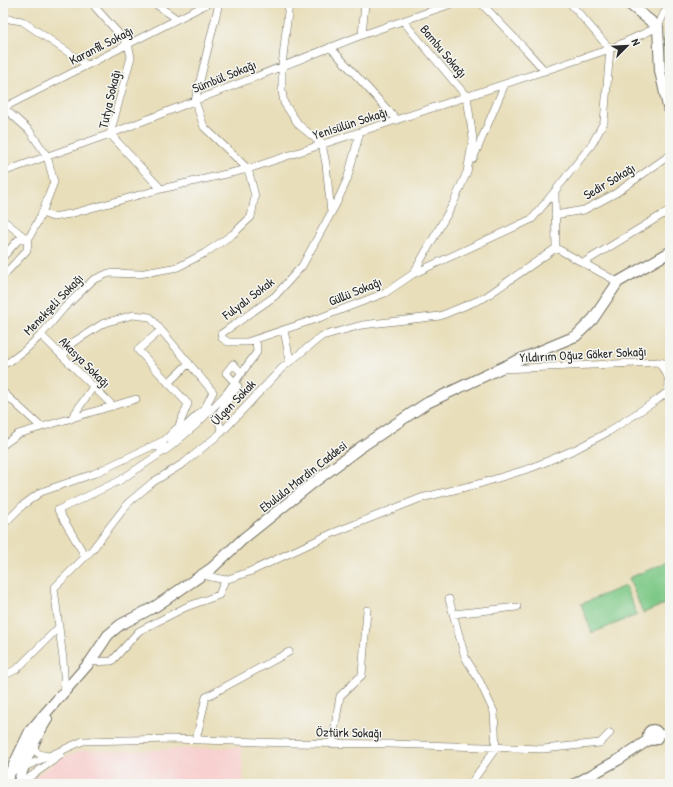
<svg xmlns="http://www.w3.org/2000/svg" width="673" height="787" viewBox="0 0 673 787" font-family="'Patrick Hand',sans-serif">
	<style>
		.built { fill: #f7d0cf }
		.green { fill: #7ec987; stroke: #547a59 }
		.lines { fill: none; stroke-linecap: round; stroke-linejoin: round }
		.street-casing { stroke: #6d6a5d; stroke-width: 8 }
		.secondary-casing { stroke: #6d6a5d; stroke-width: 12 }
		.street { stroke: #fff; stroke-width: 7 }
		.secondary { stroke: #fff; stroke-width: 10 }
		.labels { text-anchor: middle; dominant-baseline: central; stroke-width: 3; stroke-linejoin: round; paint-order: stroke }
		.street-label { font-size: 13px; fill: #2b2b2b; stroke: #f6f6f2 }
	</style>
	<rect width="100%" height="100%" fill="#f6f6f2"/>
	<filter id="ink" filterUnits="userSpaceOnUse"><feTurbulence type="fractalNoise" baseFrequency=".025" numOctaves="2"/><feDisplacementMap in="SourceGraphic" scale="8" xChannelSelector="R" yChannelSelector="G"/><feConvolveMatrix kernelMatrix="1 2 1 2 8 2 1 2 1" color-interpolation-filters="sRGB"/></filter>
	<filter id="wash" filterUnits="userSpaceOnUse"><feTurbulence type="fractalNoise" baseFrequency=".012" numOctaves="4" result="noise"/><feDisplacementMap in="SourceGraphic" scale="16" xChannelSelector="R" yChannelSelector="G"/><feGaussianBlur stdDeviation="0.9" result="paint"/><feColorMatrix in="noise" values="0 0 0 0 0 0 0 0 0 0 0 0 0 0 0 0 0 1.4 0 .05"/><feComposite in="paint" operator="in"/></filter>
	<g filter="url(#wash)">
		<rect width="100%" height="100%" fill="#e8deba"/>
		<path class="built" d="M241,747L244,784H30L32,779L63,757L83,750L126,751Z"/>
		<path class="green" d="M670,16V86C665,63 659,38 670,16Z
			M670,561V602L643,613L629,578Z
			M625,586L637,615L592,633L581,604Z"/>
	</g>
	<g filter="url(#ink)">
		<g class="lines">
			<g class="street-casing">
				<path id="street" d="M96,3L95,7L128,44L131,57L110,134L161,189
					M154,3L177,19
					M289,3L282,66V91L284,103L299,125L322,144L326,164L331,213
					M481,3L525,49L545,71
					M570,3L610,49
					M3,18L22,21L87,65
					M362,35L365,3
					M330,47L397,120
					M3,107L29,130L47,156L54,182L42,213L28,240L27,250L3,276
					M3,108L209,3
					M360,132L347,180L336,204L302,266L275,296L221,334L222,338L228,342H247L322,317L385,293L413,274L453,204L467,172L473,139L467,97L403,21
					M473,159L505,84
					M3,172L110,134L362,35L454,3
					M555,191L556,248
					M42,213L53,217L70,214L161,189L248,169L610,49L658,27L664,13L670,8
					M555,215L584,210L616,193L670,155
					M3,220L28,240
					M556,248L618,282
					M3,257L18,240H28
					M583,263L670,210
					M413,274L532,219L555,191L592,144L604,122L610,49
					M161,330L138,350L188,404L170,447L197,424L226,394L257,352L256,339
					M284,330L290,361
					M41,335L113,406
					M63,356L72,343L104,323L133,315L150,317L213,392L205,408L176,435
					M658,362C667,373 671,378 668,392
					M3,364L9,362L24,351L41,335L64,308L93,280L109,273L139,274L178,267L205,253L233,234L251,217L255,196L248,169L204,127L195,101L219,3
					M502,369L658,362L670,364
					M168,383L189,363
					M3,392L41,427
					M71,419L93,387
					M222,432L217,416L238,386L226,373L233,364L242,373
					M3,445L18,434L136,399
					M3,525L23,505L41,492L93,474L165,440L176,429
					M85,556L58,510L119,481L170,447H149
					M203,575L225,580L249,572L333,533L421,498L482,483L531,468L576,449L608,432L657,400L670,390
					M449,599L465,657L480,682L494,712L496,748L471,783L469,784
					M453,614L517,607
					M90,662L112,661L139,631L186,607L219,595L225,580
					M3,676L17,669L59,627
					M65,691L63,659L54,588L92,550L128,503L153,482L184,463L222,432L282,368L322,336L362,325L440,316L484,298L556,248
					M658,735L670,732
					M196,740L206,697L289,652
					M33,744C36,755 40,755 50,756
					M332,744L340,696L362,675L367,610
					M10,772L22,768L83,741L172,739L289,743L390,744L543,749L600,743L610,733
					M20,784L61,755"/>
			</g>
			<g class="secondary-casing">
				<path id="secondary" d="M628,3L658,27L660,71L668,107L670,110
					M648 735a5 5 0 1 1 10 0a5 5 0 1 1-10 0Z
					M3,784L7,779L30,731L90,662L108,635L120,625L156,606L212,568L244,538L309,486L361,447L427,403L516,361L576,336L593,319L618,282L670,252
					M18,784C25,761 34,740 47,719
					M575,784L618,760L650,739"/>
			</g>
			<use href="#street" class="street"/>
			<use href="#secondary" class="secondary"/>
		</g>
	</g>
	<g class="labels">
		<g class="street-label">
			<text transform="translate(101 45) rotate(-27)">Karanfil Sokağı</text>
			<text transform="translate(444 51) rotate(50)">Bambu Sokağı</text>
			<text transform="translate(224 76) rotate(-22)">Sümbül Sokağı</text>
			<text transform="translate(109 99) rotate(-77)">Tutya Sokağı</text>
			<text transform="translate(350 123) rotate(-18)">Yenisülün Sokağı</text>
			<text transform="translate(609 181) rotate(-31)">Sedir Sokağı</text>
			<text transform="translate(355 291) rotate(-22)">Güllü Sokağı</text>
			<text transform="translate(248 298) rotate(-37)">Fulyalı Sokak</text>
			<text transform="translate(53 304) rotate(-46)">Menekşeli Sokağı</text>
			<text transform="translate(583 354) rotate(-3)">Yıldırım Oğuz Göker Sokağı</text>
			<text transform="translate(85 362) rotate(45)">Akasya Sokağı</text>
			<text transform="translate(233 402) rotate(-46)">Ülgen Sokak</text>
			<text transform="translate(303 476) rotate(-38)">Ebulula Mardin Caddesi</text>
			<text transform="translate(349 732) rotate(1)">Öztürk Sokağı</text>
		</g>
	</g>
	<rect width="673" height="787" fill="none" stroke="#f6f6f2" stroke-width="16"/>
	<g transform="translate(627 46) rotate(66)" stroke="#f6f6f2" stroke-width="3" paint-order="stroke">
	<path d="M0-3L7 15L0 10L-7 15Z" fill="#2b2b2b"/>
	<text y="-6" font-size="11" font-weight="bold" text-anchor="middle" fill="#2b2b2b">N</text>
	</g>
</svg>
